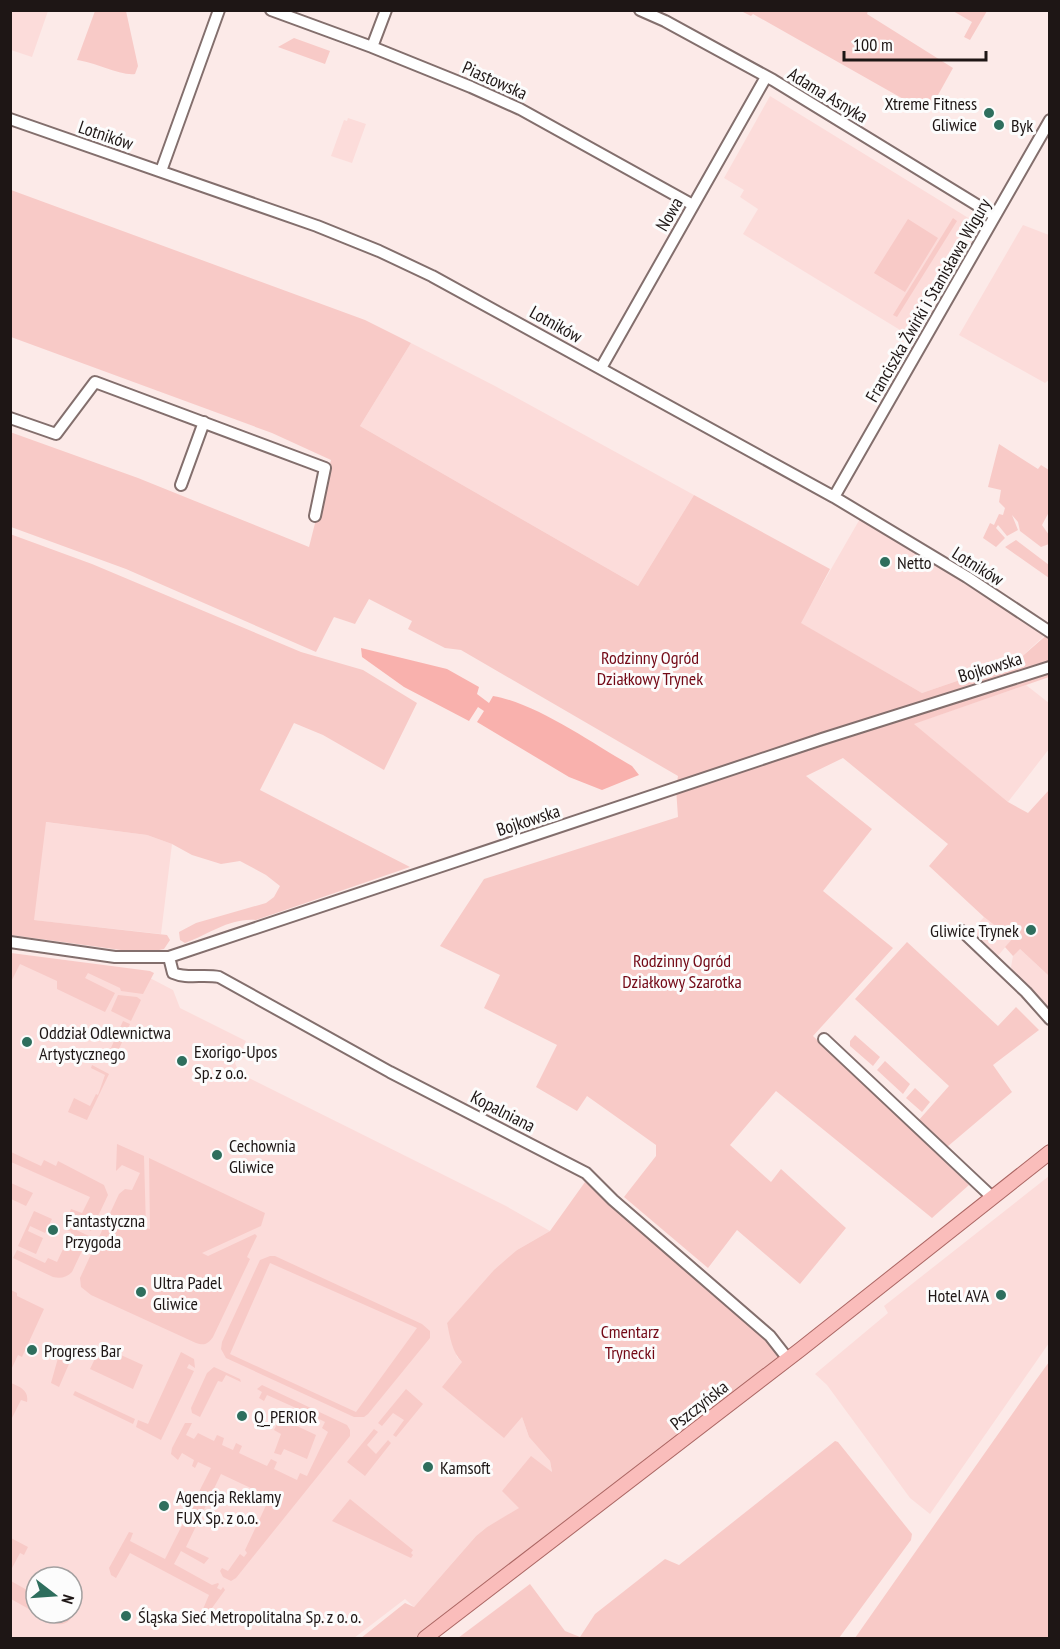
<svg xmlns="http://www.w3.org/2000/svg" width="1060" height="1649" viewBox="0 0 1060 1649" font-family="'PT Sans Narrow',sans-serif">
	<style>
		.built { fill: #fcdcda; fill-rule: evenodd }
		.green { fill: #f8cac7; fill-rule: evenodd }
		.water { fill: #f9b1ad }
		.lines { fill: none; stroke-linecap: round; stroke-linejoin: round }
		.minor-casing { stroke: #836f6d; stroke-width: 14 }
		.major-casing { stroke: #ab6663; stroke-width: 16 }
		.minor { stroke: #fff; stroke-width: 10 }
		.major { stroke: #fabdbb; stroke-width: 14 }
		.poi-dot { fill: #2e6e5d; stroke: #fcfcfc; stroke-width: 2 }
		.labels { text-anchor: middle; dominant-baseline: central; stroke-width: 6; stroke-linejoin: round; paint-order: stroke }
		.street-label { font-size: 18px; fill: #1e1615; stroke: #fcfcfc }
		.poi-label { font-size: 18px; fill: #1e1615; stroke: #fcfcfc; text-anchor: start }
		.park-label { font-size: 18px; fill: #730916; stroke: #fcfcfc }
	</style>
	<rect width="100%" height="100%" fill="#fceae8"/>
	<path class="built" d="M11,10L48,11L32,57L11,50Z
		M770,96L970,219L905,333L743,234L758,209L740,197L744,190L724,178Z
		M348,118L366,124L352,163L331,156L344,120L347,121Z
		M1023,225L1049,235L1050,379L1045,383L959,335Z
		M411,343L495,386L694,495L638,586L360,426Z
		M861,517L1046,634L1018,660L922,693L800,623Z
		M1026,685L1049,703V749L1008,802L913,724Z
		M45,822L147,835L172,844L161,934L33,920Z
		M984,917L1012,939L997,957L970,933Z
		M1019,948L1049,976V1014L1014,979L1011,967L1013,956Z
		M11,961L148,977L173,990L180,1008L246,1041L235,1063L239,1073L506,1206L550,1231L517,1250L447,1323L457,1357L522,1417L529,1437L550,1461L552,1473L525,1505L487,1527L476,1536L414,1607L405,1599L354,1638H11ZM36,1577H72V1613H36Z
		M1049,1176V1343L930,1514L910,1498L827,1385L815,1374L888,1313L884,1306Z"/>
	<path class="green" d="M95,11H126L138,66L135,74C121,76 94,62 77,60Z
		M741,11H868L867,14L953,68L928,113L753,14L751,16Z
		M953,11H987L970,40L964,37L972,22Z
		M294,38L330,51L325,64L278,47Z
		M11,190L365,320L411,343L360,426L638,586L694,495L830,569L801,623L922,693L1018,660L1050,632L1049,677L914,724L1008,802L1028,813L1049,790V976L1020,949L1013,956L1005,947L1012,939L984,917L929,866L948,844L843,758L806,776L872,829L823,891L893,948L813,1036L969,1185L932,1218L776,1091L730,1145L771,1182L781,1169L846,1228L800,1284L737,1230L708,1268L624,1197L656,1156V1145L587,1096L577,1111L536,1087L557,1045L484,1008L500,975L440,946L484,879L678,817L676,788L678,776L461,650L445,648L408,629L412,621L369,599L355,624L334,617L316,652L126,569L11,527L10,432L138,478L309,547L331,460L272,433L11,337Z
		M953,218L957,221L897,317L893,315Z
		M908,219L938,238L905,292L874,273Z
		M999,444L1038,469L1041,465L1049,470V512L1042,525L1049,535V544L1041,547L1020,531L1018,522L1012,515L1018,530L1007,536L998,525L996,528L1005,538L996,547L983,538L990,523L994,525L999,514L1003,515L1005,508L999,502L1001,490L988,487Z
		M10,534L92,564L301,652L363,670L417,703L384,770L323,735L294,723L260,790L410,867L256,920C229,918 210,934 185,943L180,940L179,932L196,923L266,903L274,897L280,886L266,875L240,861L221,864L192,855L172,844L147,835L46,822L34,920L167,935L170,940L164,949L154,951L121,950L11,935Z
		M1016,540L1049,565V578L1005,547Z
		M907,942L998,1026L1016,1007L1039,1030L993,1065L1012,1092L947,1147L918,1121L949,1086L855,999Z
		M11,953L150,971L154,973L143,994L121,991L120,988L88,973L85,978L115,993L105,1012L57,989V981L20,964L11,982Z
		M118,995L137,997L141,1000L131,1021L111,1011Z
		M123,1021L130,1024L119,1049L116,1051L110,1050Z
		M855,1035L880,1057L873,1066L850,1046V1041Z
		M885,1061L910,1084L903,1094L877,1070Z
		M92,1065L109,1074L87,1120L68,1112L74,1098L90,1106L96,1094L98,1095L105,1075L91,1068Z
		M915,1088L930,1102L922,1112L906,1098Z
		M117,1144L144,1156L146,1228L150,1229L149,1158L265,1213L261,1226L202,1253L208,1256L255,1234L257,1236L247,1257L250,1259L213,1337C208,1344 204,1346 196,1343L91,1295L81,1287L80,1278L119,1194L125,1189L132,1190L140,1173L122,1165L116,1171Z
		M11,1152L41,1166L44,1160L56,1166L58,1161L104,1185L108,1195L91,1231L67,1220L71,1209L82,1213L90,1197L11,1162Z
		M585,1182L661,1247L783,1356L425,1638H361L405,1603L414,1607L476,1536L487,1527L519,1508L502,1491L531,1456L552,1472L550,1461L529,1437L522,1417L504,1438L442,1387L462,1362C452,1352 450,1337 447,1323L494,1270L517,1250L550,1231Z
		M11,1183L33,1193L26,1206L11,1199Z
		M34,1211L52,1219L45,1233L30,1226L28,1231L43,1238L36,1254L18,1246Z
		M64,1224L89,1236L72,1272C67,1277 61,1279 53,1277L13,1258L17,1250L45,1263L48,1258L57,1262L71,1232L63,1228Z
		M270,1256H275L422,1324L430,1331V1338L368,1414L364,1417H354L226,1358L221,1349L222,1342L260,1260ZM270,1263L417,1328L356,1412L230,1354Z
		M11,1290L17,1293V1296L44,1309L22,1357L18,1355L11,1370Z
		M101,1346L143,1365L133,1389L90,1369Z
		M181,1352L194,1359L195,1368L189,1364L187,1368L194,1371L161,1440L136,1427L138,1420L148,1424Z
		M58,1358L69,1364L59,1387L51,1383Z
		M1049,1362V1638H855L1036,1380Z
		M214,1367L240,1379L241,1382L226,1375L222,1382L218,1381L200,1417L192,1413L191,1408L207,1373Z
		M11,1383C20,1387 29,1390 27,1402L21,1400L11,1420Z
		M262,1385L347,1425L350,1430V1436L236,1578L231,1581L223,1577L220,1571L222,1568L228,1571L240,1554L244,1557L247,1553L245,1550L270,1497L221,1474L186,1547L209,1558L204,1564L181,1551L174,1564L212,1585L218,1583L219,1584L217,1588L221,1590L223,1587L225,1590L204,1619L197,1622L194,1620L203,1609L209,1595L130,1553L116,1578L111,1575L109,1568L129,1532L133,1533L130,1541L165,1559L211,1468L198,1462L195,1468L192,1466L194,1460L182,1453L178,1460L171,1454L172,1448L185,1423H192L186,1435L194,1439L198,1433L214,1441L217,1435L224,1438L222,1445L233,1450L236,1443L242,1446L239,1453L267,1466L271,1459L277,1462L274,1469L297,1480L300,1473L307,1476L328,1432L322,1428L325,1422L303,1411L299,1418L293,1415L296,1408L267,1395L264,1401L259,1398L262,1392L257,1389Z
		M406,1389L423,1404L396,1437L393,1435L404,1420L393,1413L382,1426L378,1423Z
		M75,1391L135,1419L133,1424L73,1395Z
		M280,1418L316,1435L307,1459L284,1449L281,1455L274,1453L281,1434L274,1430Z
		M374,1429L378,1432L367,1445L376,1454L388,1440L391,1443L365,1476L347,1462Z
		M835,1441L838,1442L912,1534L911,1540L839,1638H458L530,1584L565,1631L580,1637L595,1614L665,1559L679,1565Z
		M350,1499L413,1550L411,1553L413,1555L411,1558L332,1521Z
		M11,1538L28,1547L24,1555L20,1553L11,1570Z
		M11,1581L34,1594L31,1600L36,1602V1613L11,1599Z
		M72,1604L78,1607C65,1633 57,1625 36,1613H72Z"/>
	<path class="water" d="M361,648L447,669L479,687L477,694L489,703L493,696C536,703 593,744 632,766L639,775L602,790L569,777L477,722L484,711L478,707L469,721L404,687L362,657Z"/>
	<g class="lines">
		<g class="minor-casing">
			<path id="minor" d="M271,10L372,47L471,87L520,109L693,205
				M640,10L665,21L773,80L995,216
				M372,47L386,10
				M10,119L317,226L379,251L432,276L834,497L967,577L1050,632
				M161,171L219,10
				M601,368L766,77
				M10,418L56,434L95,382L325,468L315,516
				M181,485L204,422
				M834,497L1050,120
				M962,931L1026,992L1050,1019
				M10,942L115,957H169L822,739L1050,667
				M169,957L173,973C186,979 204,974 219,977L390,1072L586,1173L613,1200L770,1336L788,1359
				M824,1039L992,1197"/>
		</g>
		<g class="major-casing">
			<path id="major" d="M425,1638L801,1349L1050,1152"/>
		</g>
		<use href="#minor" class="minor"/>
		<use href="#major" class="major"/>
	</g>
	<g class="poi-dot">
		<circle cx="989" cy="113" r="6"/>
		<circle cx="999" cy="125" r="6"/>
		<circle cx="885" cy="562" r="6"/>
		<circle cx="1031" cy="930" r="6"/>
		<circle cx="27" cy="1042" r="6"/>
		<circle cx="182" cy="1061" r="6"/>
		<circle cx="217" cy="1155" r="6"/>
		<circle cx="53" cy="1230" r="6"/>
		<circle cx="141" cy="1292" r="6"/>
		<circle cx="1001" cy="1295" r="6"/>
		<circle cx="32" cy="1350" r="6"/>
		<circle cx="242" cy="1416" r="6"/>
		<circle cx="428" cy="1467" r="6"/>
		<circle cx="164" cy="1506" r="6"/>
		<circle cx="126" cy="1616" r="6"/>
	</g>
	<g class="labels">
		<g class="street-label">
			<text transform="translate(495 80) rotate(24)">Piastowska</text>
			<text transform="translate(828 95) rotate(31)">Adama Asnyka</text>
			<text transform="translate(106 135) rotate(19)">Lotników</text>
			<text transform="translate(669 214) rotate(-60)">Nowa</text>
			<text transform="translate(928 300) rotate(-60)">Franciszka Żwirki i Stanisława Wigury</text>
			<text transform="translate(556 324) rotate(29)">Lotników</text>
			<text transform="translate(978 566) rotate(32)">Lotników</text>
			<text transform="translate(990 667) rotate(-17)">Bojkowska</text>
			<text transform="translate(528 820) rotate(-18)">Bojkowska</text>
			<text transform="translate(503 1111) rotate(27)">Kopalniana</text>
			<text transform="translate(699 1405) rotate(-38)">Pszczyńska</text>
		</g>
		<g class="poi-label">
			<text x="977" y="103" text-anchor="end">Xtreme Fitness<tspan x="977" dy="21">Gliwice</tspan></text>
			<text x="1011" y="125">Byk</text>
			<text x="897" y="562">Netto</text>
			<text x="1019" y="930" text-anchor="end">Gliwice Trynek</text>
			<text x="39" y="1032">Oddział Odlewnictwa<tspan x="39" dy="21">Artystycznego</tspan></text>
			<text x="194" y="1051">Exorigo-Upos<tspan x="194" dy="21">Sp. z o.o.</tspan></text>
			<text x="229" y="1145">Cechownia<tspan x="229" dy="21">Gliwice</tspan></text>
			<text x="65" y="1220">Fantastyczna<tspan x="65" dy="21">Przygoda</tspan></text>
			<text x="153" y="1282">Ultra Padel<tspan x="153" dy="21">Gliwice</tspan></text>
			<text x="989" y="1295" text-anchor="end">Hotel AVA</text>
			<text x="44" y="1350">Progress Bar</text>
			<text x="254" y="1416">Q_PERIOR</text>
			<text x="440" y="1467">Kamsoft</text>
			<text x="176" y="1496">Agencja Reklamy<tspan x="176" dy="21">FUX Sp. z o.o.</tspan></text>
			<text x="138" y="1616">Śląska Sieć Metropolitalna Sp. z o. o.</text>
		</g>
		<g class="park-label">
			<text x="650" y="657">Rodzinny Ogród<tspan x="650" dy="21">Działkowy Trynek</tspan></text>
			<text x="682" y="960">Rodzinny Ogród<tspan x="682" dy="21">Działkowy Szarotka</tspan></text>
			<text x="630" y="1331">Cmentarz<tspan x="630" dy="21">Trynecki</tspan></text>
		</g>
	</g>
	<rect width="1060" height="1649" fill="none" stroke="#1e1615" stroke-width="24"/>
	<g transform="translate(54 1595) rotate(107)"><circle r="28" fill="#fcfcfc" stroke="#a3a0a0" stroke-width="1.5"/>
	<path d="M0-4.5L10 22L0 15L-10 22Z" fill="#2e6e5d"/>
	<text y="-9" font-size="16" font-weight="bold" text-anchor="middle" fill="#1e1615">N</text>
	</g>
	<path d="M844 51v9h142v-9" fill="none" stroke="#1e1615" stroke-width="3"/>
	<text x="853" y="51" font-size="18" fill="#1e1615" stroke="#fcfcfc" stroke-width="4.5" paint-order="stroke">100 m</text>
</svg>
